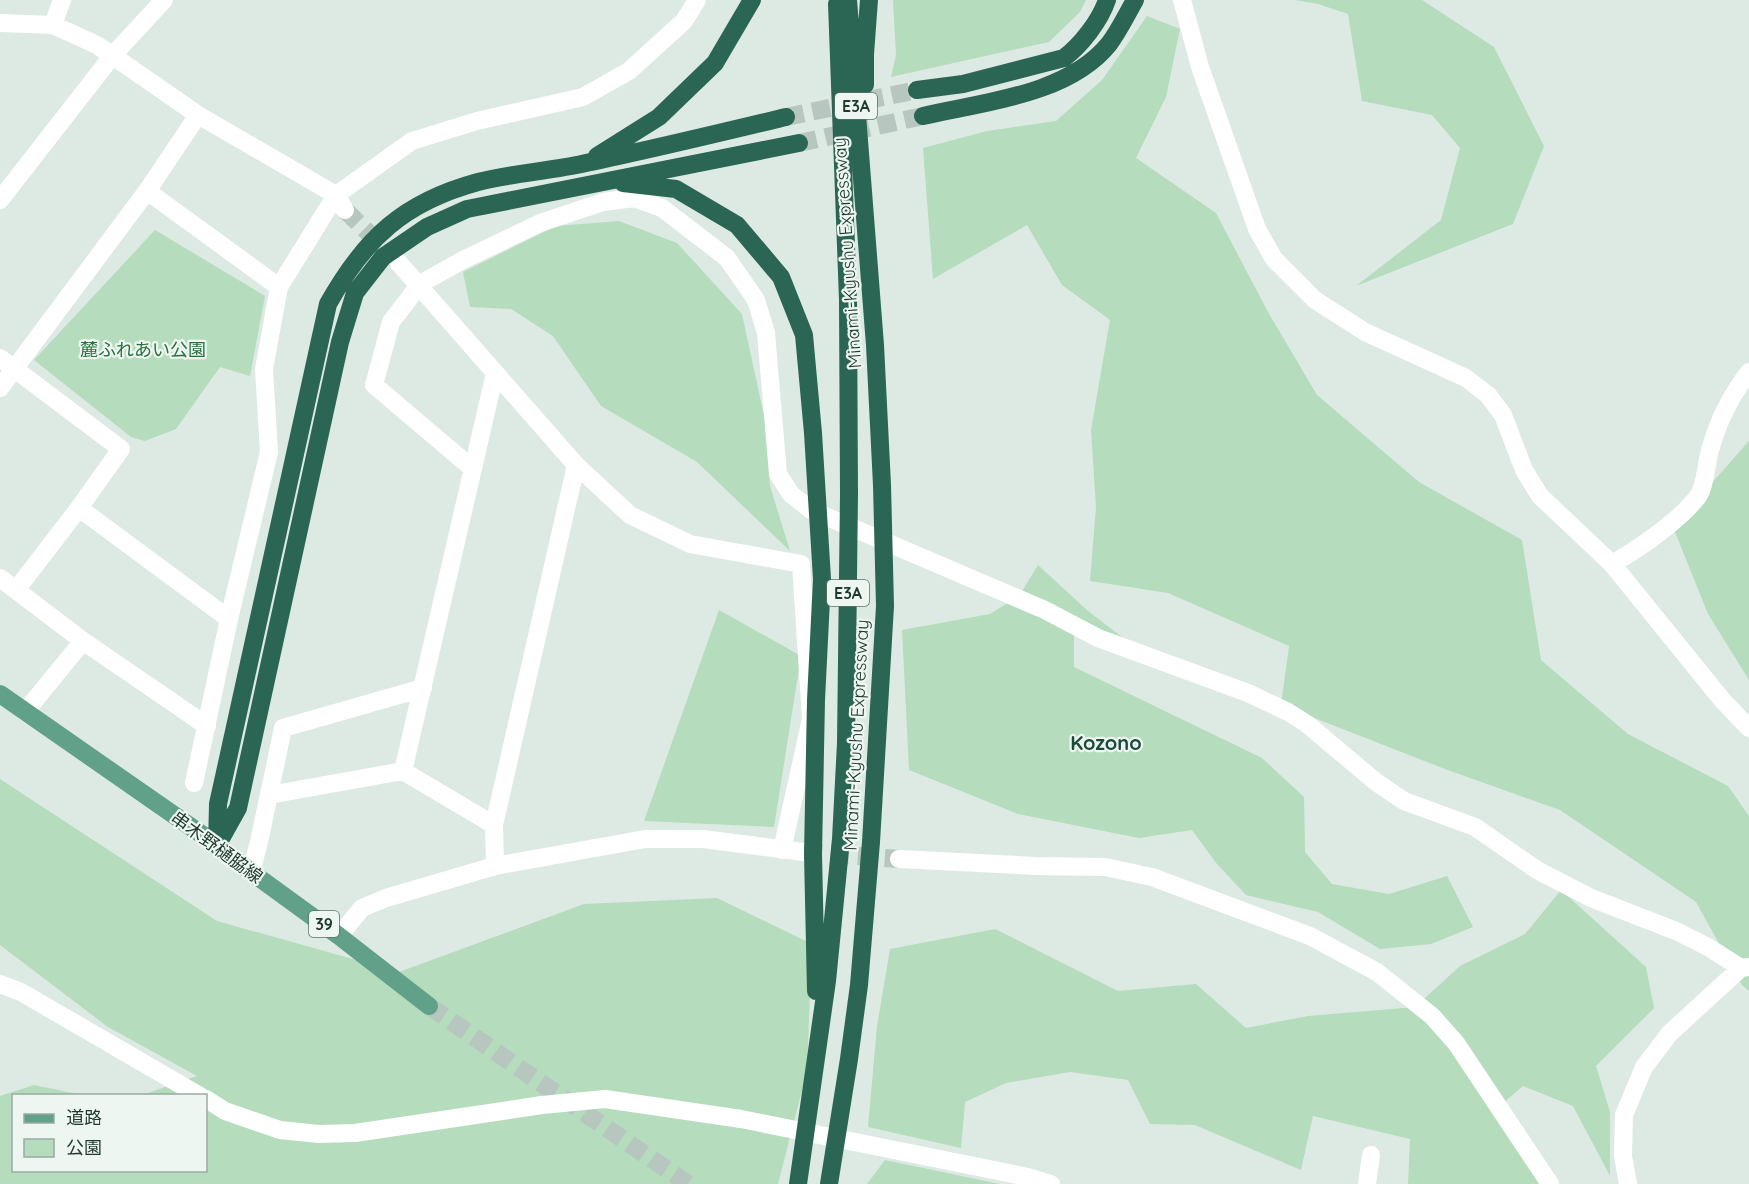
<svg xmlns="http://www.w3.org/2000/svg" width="1749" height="1184" viewBox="0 0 1749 1184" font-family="Quicksand,'Noto Sans JP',sans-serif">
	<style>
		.green { fill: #b5dcbc }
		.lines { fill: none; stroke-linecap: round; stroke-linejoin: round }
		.street-tunnel { stroke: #b7c7bf; stroke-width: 18; stroke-dasharray: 18 9; stroke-linecap: butt }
		.secondary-tunnel { stroke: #b7c7bf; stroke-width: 18; stroke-dasharray: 18 9; stroke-linecap: butt }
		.primary-tunnel { stroke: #b7c7bf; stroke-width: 18; stroke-dasharray: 18 9; stroke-linecap: butt }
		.highway-tunnel { stroke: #b7c7bf; stroke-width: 18; stroke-dasharray: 18 9; stroke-linecap: butt }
		.street { stroke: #fff; stroke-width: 18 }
		.secondary { stroke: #fff; stroke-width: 18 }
		.primary { stroke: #61a089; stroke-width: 18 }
		.highway { stroke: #2b6553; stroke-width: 18 }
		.labels { text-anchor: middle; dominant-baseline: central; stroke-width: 4.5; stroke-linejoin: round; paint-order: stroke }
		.shield { fill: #eef6f1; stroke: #5d7269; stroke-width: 1.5 }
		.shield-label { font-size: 16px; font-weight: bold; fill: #1f392f }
		.street-label { font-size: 18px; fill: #1f392f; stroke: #eef6f1 }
		.park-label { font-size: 18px; fill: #29703d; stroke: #eef6f1 }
		.neighbourhood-label { font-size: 20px; font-weight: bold; fill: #1b4b3a; stroke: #eef6f1 }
	</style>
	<rect width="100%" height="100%" fill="#ddeae3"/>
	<path class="green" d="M893,0H1086L1080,12L1049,42L891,77L896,55Z
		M1295,0H1422L1494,47L1544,146L1513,224L1356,286L1441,220L1460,148L1432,115L1362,101L1348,14L1318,4Z
		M1147,16L1180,29L1166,97L1136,158L1216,213L1268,312L1317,395L1419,482L1522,540L1541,660L1628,734L1728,786L1749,816V991L1742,985L1696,902L1560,810L1445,769L1281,705L1289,646L1168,593L1090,581L1096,507L1091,430L1110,320L1062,285L1027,225L933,279L923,148L987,131L1056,121L1102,80Z
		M619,221L677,243L742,314L766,425L770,486L790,551L697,462L601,406L553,336L511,309L470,307L463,272L556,226Z
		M155,230L265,296L250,376L220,367L176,429L145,441L131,437L34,360Z
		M1749,441V680L1708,614L1673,527Z
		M1038,565L1088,611L1152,660L1074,635V667L1262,758L1304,797L1305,852L1332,884L1389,894L1447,876L1473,927L1431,944L1380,949L1318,912L1246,895L1217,864L1192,830L1139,838L1018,814L909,770L902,630L990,614L1019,596Z
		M719,610L801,656L774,827L644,821Z
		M0,779L217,921L399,972L584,904L717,898L812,944L807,1071L778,1184H0V1096L34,1085L83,1095L14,1096V1170H206V1096L142,1095L197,1076L108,1027L0,945Z
		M1561,890L1646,967L1654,1008L1596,1066L1610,1112V1176L1573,1106L1523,1086L1496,1109L1540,1184H1408L1410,1139L1313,1116L1301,1170L1195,1125L1150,1124L1128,1080L1070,1072L1006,1083L965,1102L961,1148L868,1127L877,1026L890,949L995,929L1118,991L1196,984L1246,1028L1308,1016L1415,1007L1460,966L1525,934Z
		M885,1160L1000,1184H867Z"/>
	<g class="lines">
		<path class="street-tunnel" d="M345,210L398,262"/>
		<path class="secondary-tunnel" d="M804,852L899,859"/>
		<path class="primary-tunnel" d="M429,1006L688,1184"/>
		<path class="highway-tunnel" d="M786,117L917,90
			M799,143L923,116"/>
		<path class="street" d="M1182,0L1200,67L1257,229L1274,259L1315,300L1365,332L1466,378L1488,395L1503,415L1524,470L1540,496L1612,564L1723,701L1749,728
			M0,23L53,25L97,45L198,115L336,195L345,210
			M53,25L62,0
			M147,191L279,287
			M398,262L576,465L630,515L690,544L801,564L811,719L782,850
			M0,358L121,449L79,508L229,619
			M0,388L147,191L198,115
			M473,469L374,385L391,322L420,284L463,260L540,223L603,202L634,198L662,208L727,258L756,300L766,333L778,474L791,494L811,510L1045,610L1098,638L1248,693L1288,712L1307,724L1376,782L1404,801L1475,827L1537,870L1591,898L1676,931L1708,947L1741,968
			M1612,564C1637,550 1682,519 1699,495C1706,483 1706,464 1710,450C1719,419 1730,397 1749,372
			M0,578L83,641
			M16,590L79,508
			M25,712L83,641L207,726
			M403,771L495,373
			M194,783L229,619L269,452L264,369L279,287L336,195L412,141L477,121L583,97L629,71L684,21L697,0
			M269,795L403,771L494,825
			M495,866L494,825L576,465
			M251,872L259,842L283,728L423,688
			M0,984L21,992L200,1096
			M206,1099L225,1111L280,1130L319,1134L355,1133L542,1105L605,1099L741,1119L1028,1177L1051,1184
			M1367,1184L1371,1155
			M1628,1184L1623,1156L1624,1115L1644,1067L1670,1033L1741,968L1749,967"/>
		<path class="secondary" d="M0,200L113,55L164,0
			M899,859L1036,866L1105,867L1152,877L1310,936L1377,972L1432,1016L1456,1043L1550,1184
			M339,936L362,908L386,898L495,866L645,839H703L804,852"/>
		<path class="primary" d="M0,694L217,845L251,872L339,936L429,1006"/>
		<path class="highway" d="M865,85V54L869,0
			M917,90L963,84L1064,58C1081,45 1100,21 1107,0
			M923,116C983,102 1068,95 1109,44C1119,31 1127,14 1135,0
			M597,156L659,117L715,63L752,0
			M623,183L676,189L737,225L781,277L804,335L813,433L822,579L816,700L813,854L816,991
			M219,842L238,808L340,342L355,293L383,257L427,227L467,209L799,143
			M217,845L218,804L328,304C365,238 404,202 478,182C513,173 551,171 586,163C653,149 719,133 786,117
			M798,1184L827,981L841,839L846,743L849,494L848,300L837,4
			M829,1184L849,1059L859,985L871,842L885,606L882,485L875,345L848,0"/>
	</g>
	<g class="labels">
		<g class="shield">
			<rect x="835" y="93" width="42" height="26" rx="4.5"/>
			<rect x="827" y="580" width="42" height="26" rx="4.5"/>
			<rect x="309" y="911" width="30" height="26" rx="4.5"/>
		</g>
		<g class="shield-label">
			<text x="856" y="106">E3A</text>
			<text x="848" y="593">E3A</text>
			<text x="324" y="924">39</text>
		</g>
		<g class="street-label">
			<text transform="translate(847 253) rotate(-94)">Minami-Kyushu Expressway</text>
			<text transform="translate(856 735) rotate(-87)">Minami-Kyushu Expressway</text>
			<text transform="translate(217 847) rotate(36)">串木野樋脇線</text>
		</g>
		<g class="park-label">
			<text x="143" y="349">麓ふれあい公園</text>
		</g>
		<g class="neighbourhood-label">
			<text x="1106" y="742">Kozono</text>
		</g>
	</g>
	<rect x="12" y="1094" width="195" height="78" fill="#eef6f1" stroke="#9baaa3" stroke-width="1.5"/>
	<rect x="24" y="1114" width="30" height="9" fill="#61a089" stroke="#9baaa3" stroke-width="1.5"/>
	<text x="66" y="1124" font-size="18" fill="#1f392f">道路</text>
	<rect x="24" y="1139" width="30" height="18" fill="#b5dcbc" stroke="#9baaa3" stroke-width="1.5"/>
	<text x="66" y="1154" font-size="18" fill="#1f392f">公園</text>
</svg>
